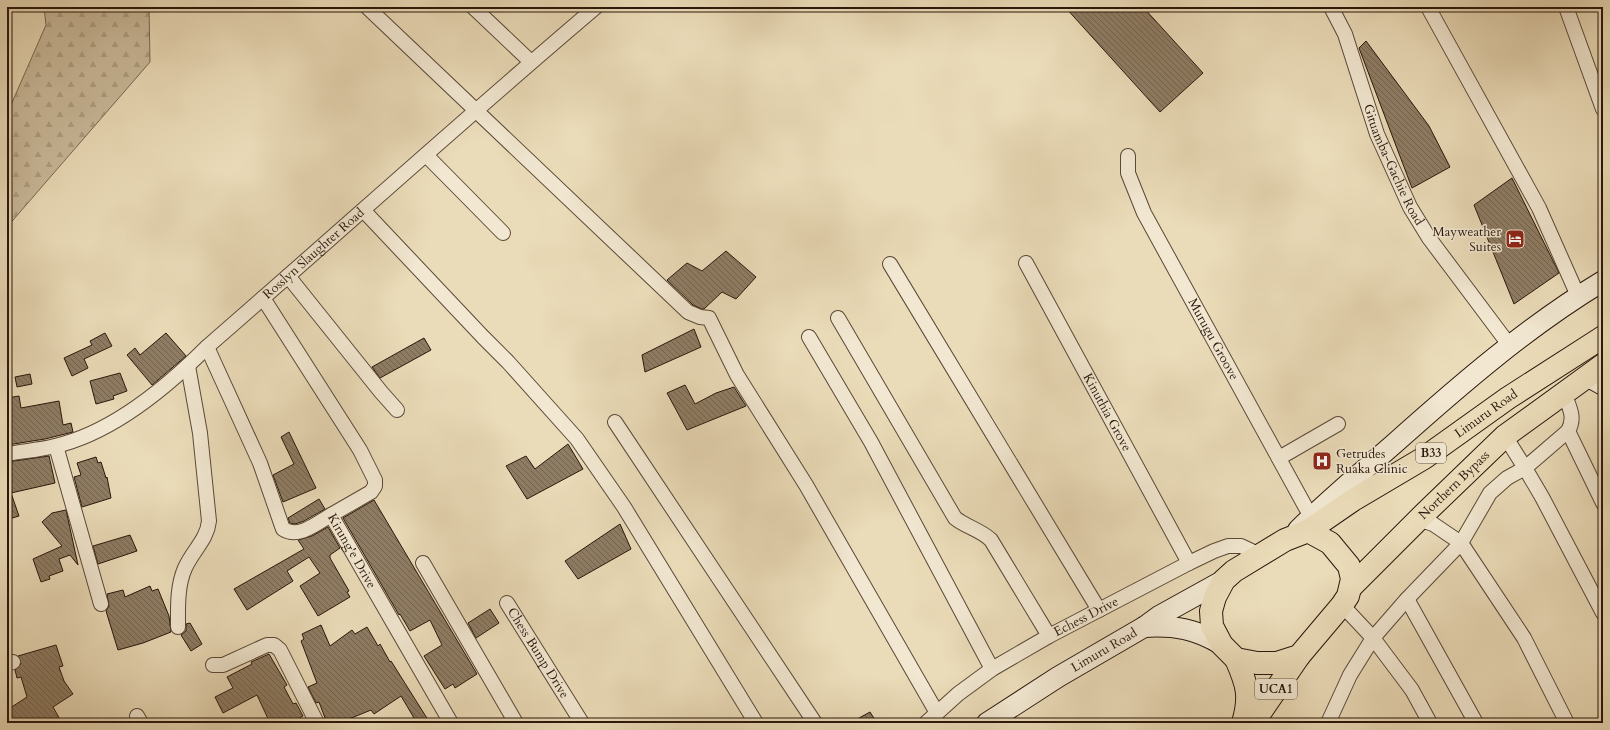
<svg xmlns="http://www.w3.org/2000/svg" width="1610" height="730" viewBox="0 0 1610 730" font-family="Cardo,serif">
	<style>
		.forest { fill: url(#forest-firs); stroke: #7a6853 }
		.building { fill: url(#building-back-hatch); stroke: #29160b }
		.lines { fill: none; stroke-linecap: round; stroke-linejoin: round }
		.street-casing { stroke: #5a4836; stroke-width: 16 }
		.secondary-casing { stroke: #29160b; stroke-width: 22 }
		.primary-casing { stroke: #29160b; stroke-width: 24 }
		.highway-casing { stroke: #29160b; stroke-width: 24 }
		.street { stroke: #f2e8d2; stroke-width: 14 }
		.secondary { stroke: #f2e8d2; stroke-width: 20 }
		.primary { stroke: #ebdcb9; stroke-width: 22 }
		.highway { stroke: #ebdcb9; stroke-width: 22 }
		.labels { text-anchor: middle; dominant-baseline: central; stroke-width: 3; stroke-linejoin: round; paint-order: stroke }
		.shield { fill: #f2e8d2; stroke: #655547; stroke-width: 1 }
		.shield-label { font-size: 12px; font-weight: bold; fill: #29160b }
		.street-label { font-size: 13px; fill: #29160b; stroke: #f2e8d2 }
		.poi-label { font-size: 13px; fill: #29160b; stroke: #f2e8d2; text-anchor: end }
	</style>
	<defs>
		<pattern id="forest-firs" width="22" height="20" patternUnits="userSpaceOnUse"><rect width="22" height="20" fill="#caba9b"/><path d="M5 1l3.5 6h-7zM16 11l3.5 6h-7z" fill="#ae9f84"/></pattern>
		<pattern id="building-back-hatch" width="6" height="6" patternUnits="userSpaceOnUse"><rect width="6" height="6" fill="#8e7d65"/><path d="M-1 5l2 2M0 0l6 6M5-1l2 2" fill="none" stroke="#746551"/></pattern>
	</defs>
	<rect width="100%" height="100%" fill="#ebdcb9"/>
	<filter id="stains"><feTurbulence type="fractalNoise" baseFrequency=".005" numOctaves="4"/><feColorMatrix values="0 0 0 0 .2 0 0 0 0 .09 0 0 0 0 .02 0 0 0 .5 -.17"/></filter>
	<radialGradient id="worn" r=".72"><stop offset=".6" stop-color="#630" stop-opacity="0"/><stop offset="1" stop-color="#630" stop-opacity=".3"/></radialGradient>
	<path class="forest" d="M44,7H149L150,62L7,227V114L46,25Z"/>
	<path class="building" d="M1065,7H1143L1203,73L1160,112Z
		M1366,41L1429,126L1450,167L1412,188L1359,48Z
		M1512,178L1559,273L1514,304L1474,205Z
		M726,251L756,277L736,299L722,292L704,309H702L693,305L667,280L687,263L702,271Z
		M694,329L701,347L645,372L642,355Z
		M105,333L112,346L84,359L88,368L72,376L64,358L92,345L90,341Z
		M166,333L186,356L152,385L127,355L135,348L140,355Z
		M424,338L431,350L380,378L372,367Z
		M120,373L127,391L113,396L114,399L96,404L90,381Z
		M30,374L32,384L17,387L15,377Z
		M685,385L695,404L716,393L734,387L746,406L687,430L667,393Z
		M19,396L21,408L59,401L63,425L71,423L73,432L45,439L7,445V398Z
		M289,432L316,488L283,502L273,475L294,464L281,437Z
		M568,444L583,469L527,499L506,466L526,456L535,469Z
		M49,456L55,483L11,493L19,516L9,519L7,512V462Z
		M96,457L98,463L101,462L106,478L107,477L111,498L82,507L74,477L81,475L77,463Z
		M319,499L325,509L304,521L295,524L290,523L288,518Z
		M374,500L477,674L455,688L453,684L445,689L424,656L442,645L430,620L410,631L400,614L399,615L343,518Z
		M66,510L78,565L70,555L59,559L63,571L49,576L50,579L41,582L33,559L62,546L42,522L52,513Z
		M620,524L631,549L578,579L565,561Z
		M328,527L340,548L330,555V558L349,591L347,592L350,597L318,616L300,586L320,573L309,557L287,571L293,581L247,610L234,589L304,549L298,540L312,536Z
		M130,535L137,551L98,564L93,546Z
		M150,586L152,591L158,589L169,616L171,632L143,643L118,650L106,611L109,606L107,594L123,590L125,597Z
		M490,609L499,623L476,638L468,623Z
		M190,623L202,644L191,651L181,635L186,631V624Z
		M321,625L330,646L352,630L355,634L367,627L378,646L380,644L390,662L391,661L430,723H417L401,696L374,714L371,710L339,723H327L319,702L316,703L308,687L317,683L301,641L304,639L302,634Z
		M56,645L63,666L59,667L64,681L73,694L53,707L62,723H7V710L27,697L21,677L17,678L15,670L21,664L18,656Z
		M269,654L287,685L284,687L293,704L296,703L303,716L290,723H270L257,695L223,713L215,697L233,688L227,677L252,664L251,662Z
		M870,712L877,723H850Z"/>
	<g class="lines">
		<g class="street-casing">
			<g id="street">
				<path d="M367,7L688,312L700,317L709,318L737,375L806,485L937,713"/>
				<path d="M473,7L531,62"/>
				<path id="s1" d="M1331,7L1345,34L1377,134L1410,207L1429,238L1510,346"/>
				<path d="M1428,7L1539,208L1578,296"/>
				<path d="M1566,7L1603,109"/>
				<path d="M426,155L503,233"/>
				<path id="s2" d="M1128,156V173L1144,213L1311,517"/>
				<path d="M364,211L483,337L508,362L577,439L624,507L756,723"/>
				<path id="s3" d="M1026,263L1189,563"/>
				<path d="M890,264L1099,610"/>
				<path d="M288,276L381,392L397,410"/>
				<path d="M263,298L360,450L375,480V486L371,492L331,515"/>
				<path d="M838,318L955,518C966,527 981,530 991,540L1049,636"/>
				<path d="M809,337L871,442L992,669"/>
				<path id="s4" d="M207,347L260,463L283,529C299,539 317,523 331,515L451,723"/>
				<path d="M615,422L815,723"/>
				<path d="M1568,431L1603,503"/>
				<path d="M1505,436L1525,468L1568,431C1576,417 1569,407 1564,393"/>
				<path d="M56,446L101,604"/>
				<path id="s5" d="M7,454C23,451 40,450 55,446C112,433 167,387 207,347C337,234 465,118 596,7"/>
				<path d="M1279,458L1338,424"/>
				<path d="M1418,519L1433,524L1461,543L1524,638L1567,723"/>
				<path d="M423,563L516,723"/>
				<path d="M1407,599L1476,723"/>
				<path id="s6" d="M507,603L582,723"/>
				<path d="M1342,605L1373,638L1412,690L1430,723"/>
				<path d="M178,627C178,607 177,586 185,568C193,550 207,540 209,521L200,433L188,366"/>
				<path d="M7,664L13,662"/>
				<path d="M213,665H223L267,645H274L280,650L317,723"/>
				<path d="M137,716L141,723"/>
				<path id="s7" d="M926,723L958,694L992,669L1049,636L1189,563L1214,551L1228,546H1241L1260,555"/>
				<path d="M1328,723L1350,675L1373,638L1407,599L1461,543L1490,493L1507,478L1525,468L1542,497L1603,613"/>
			</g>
		</g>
		<g class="secondary-casing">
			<g id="secondary">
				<path d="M1587,376L1603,385"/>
				<path d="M1298,530C1329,499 1362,472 1395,443C1460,385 1528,326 1603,281"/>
				<path d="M1144,627C1174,625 1197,629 1222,645"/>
				<path id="s8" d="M987,723L1058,677L1144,627L1159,616L1224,580"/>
			</g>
		</g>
		<g class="primary-casing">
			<path id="primary" d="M1236,659C1247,684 1251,696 1243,723
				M1253,723L1299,656"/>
		</g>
		<g class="highway-casing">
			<g id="highway">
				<path id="s9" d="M1308,531L1330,543L1349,566L1352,579L1348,596L1342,605L1299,656L1277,663H1257L1236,659L1222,645L1212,626L1211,611L1215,597L1224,580L1234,571L1285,540L1308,531L1353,500L1424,458L1508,398L1603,337"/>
				<path id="s10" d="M1351,587L1424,514L1505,436L1603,365"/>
			</g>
		</g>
		<use href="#street" class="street"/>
		<use href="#secondary" class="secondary"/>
		<use href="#primary" class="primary"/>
		<use href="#highway" class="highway"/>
	</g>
	<defs>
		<g id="hotel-square" transform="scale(1)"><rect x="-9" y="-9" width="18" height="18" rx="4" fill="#8f2418" stroke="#f2e8d2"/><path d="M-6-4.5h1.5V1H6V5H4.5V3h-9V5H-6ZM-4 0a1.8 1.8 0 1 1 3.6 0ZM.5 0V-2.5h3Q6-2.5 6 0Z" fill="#fff"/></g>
		<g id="hospital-square" transform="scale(1)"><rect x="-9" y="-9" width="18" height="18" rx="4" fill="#8f2418" stroke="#f2e8d2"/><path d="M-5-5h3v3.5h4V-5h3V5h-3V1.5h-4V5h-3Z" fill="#fff"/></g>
	</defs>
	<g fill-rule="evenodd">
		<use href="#hotel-square" x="1515" y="239"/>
		<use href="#hospital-square" x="1322" y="461"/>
	</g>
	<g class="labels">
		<g class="shield">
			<rect x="1416" y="443" width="30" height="20" rx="3"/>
			<rect x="1255" y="679" width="42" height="20" rx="3"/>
		</g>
		<g class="shield-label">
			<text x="1431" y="453">B33</text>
			<text x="1276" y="689">UCA1</text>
		</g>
		<g class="street-label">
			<text stroke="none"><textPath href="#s1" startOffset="170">Gituamba-Gachie Road</textPath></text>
			<text stroke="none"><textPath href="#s5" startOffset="374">Rosslyn Slaughter Road</textPath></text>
			<text stroke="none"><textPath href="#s2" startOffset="204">Murugu Groove</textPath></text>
			<text stroke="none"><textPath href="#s3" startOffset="170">Kinuthia Grove</textPath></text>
			<text stroke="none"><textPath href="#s9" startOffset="629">Limuru Road</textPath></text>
			<text stroke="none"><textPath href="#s10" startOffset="145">Northern Bypass</textPath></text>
			<text stroke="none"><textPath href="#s4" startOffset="292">Kirung'e Drive</textPath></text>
			<text stroke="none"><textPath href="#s7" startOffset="193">Echess Drive</textPath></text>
			<text stroke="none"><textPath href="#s8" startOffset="138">Limuru Road</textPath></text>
			<text stroke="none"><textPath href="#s6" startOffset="59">Chess Bump Drive</textPath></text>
		</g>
		<g class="poi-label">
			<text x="1501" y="232">Mayweather<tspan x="1501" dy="15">Suites</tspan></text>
			<text x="1336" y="454" text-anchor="start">Getrudes<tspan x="1336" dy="15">Ruaka Clinic</tspan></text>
		</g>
	</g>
	<rect width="1610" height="730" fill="none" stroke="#ebdcb9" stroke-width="24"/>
	<rect x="8" y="8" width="1594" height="714" fill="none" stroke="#29160b" stroke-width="2"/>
	<rect x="12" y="12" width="1586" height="706" fill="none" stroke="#29160b"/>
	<rect width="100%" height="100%" filter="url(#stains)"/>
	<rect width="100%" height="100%" fill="url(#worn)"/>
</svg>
